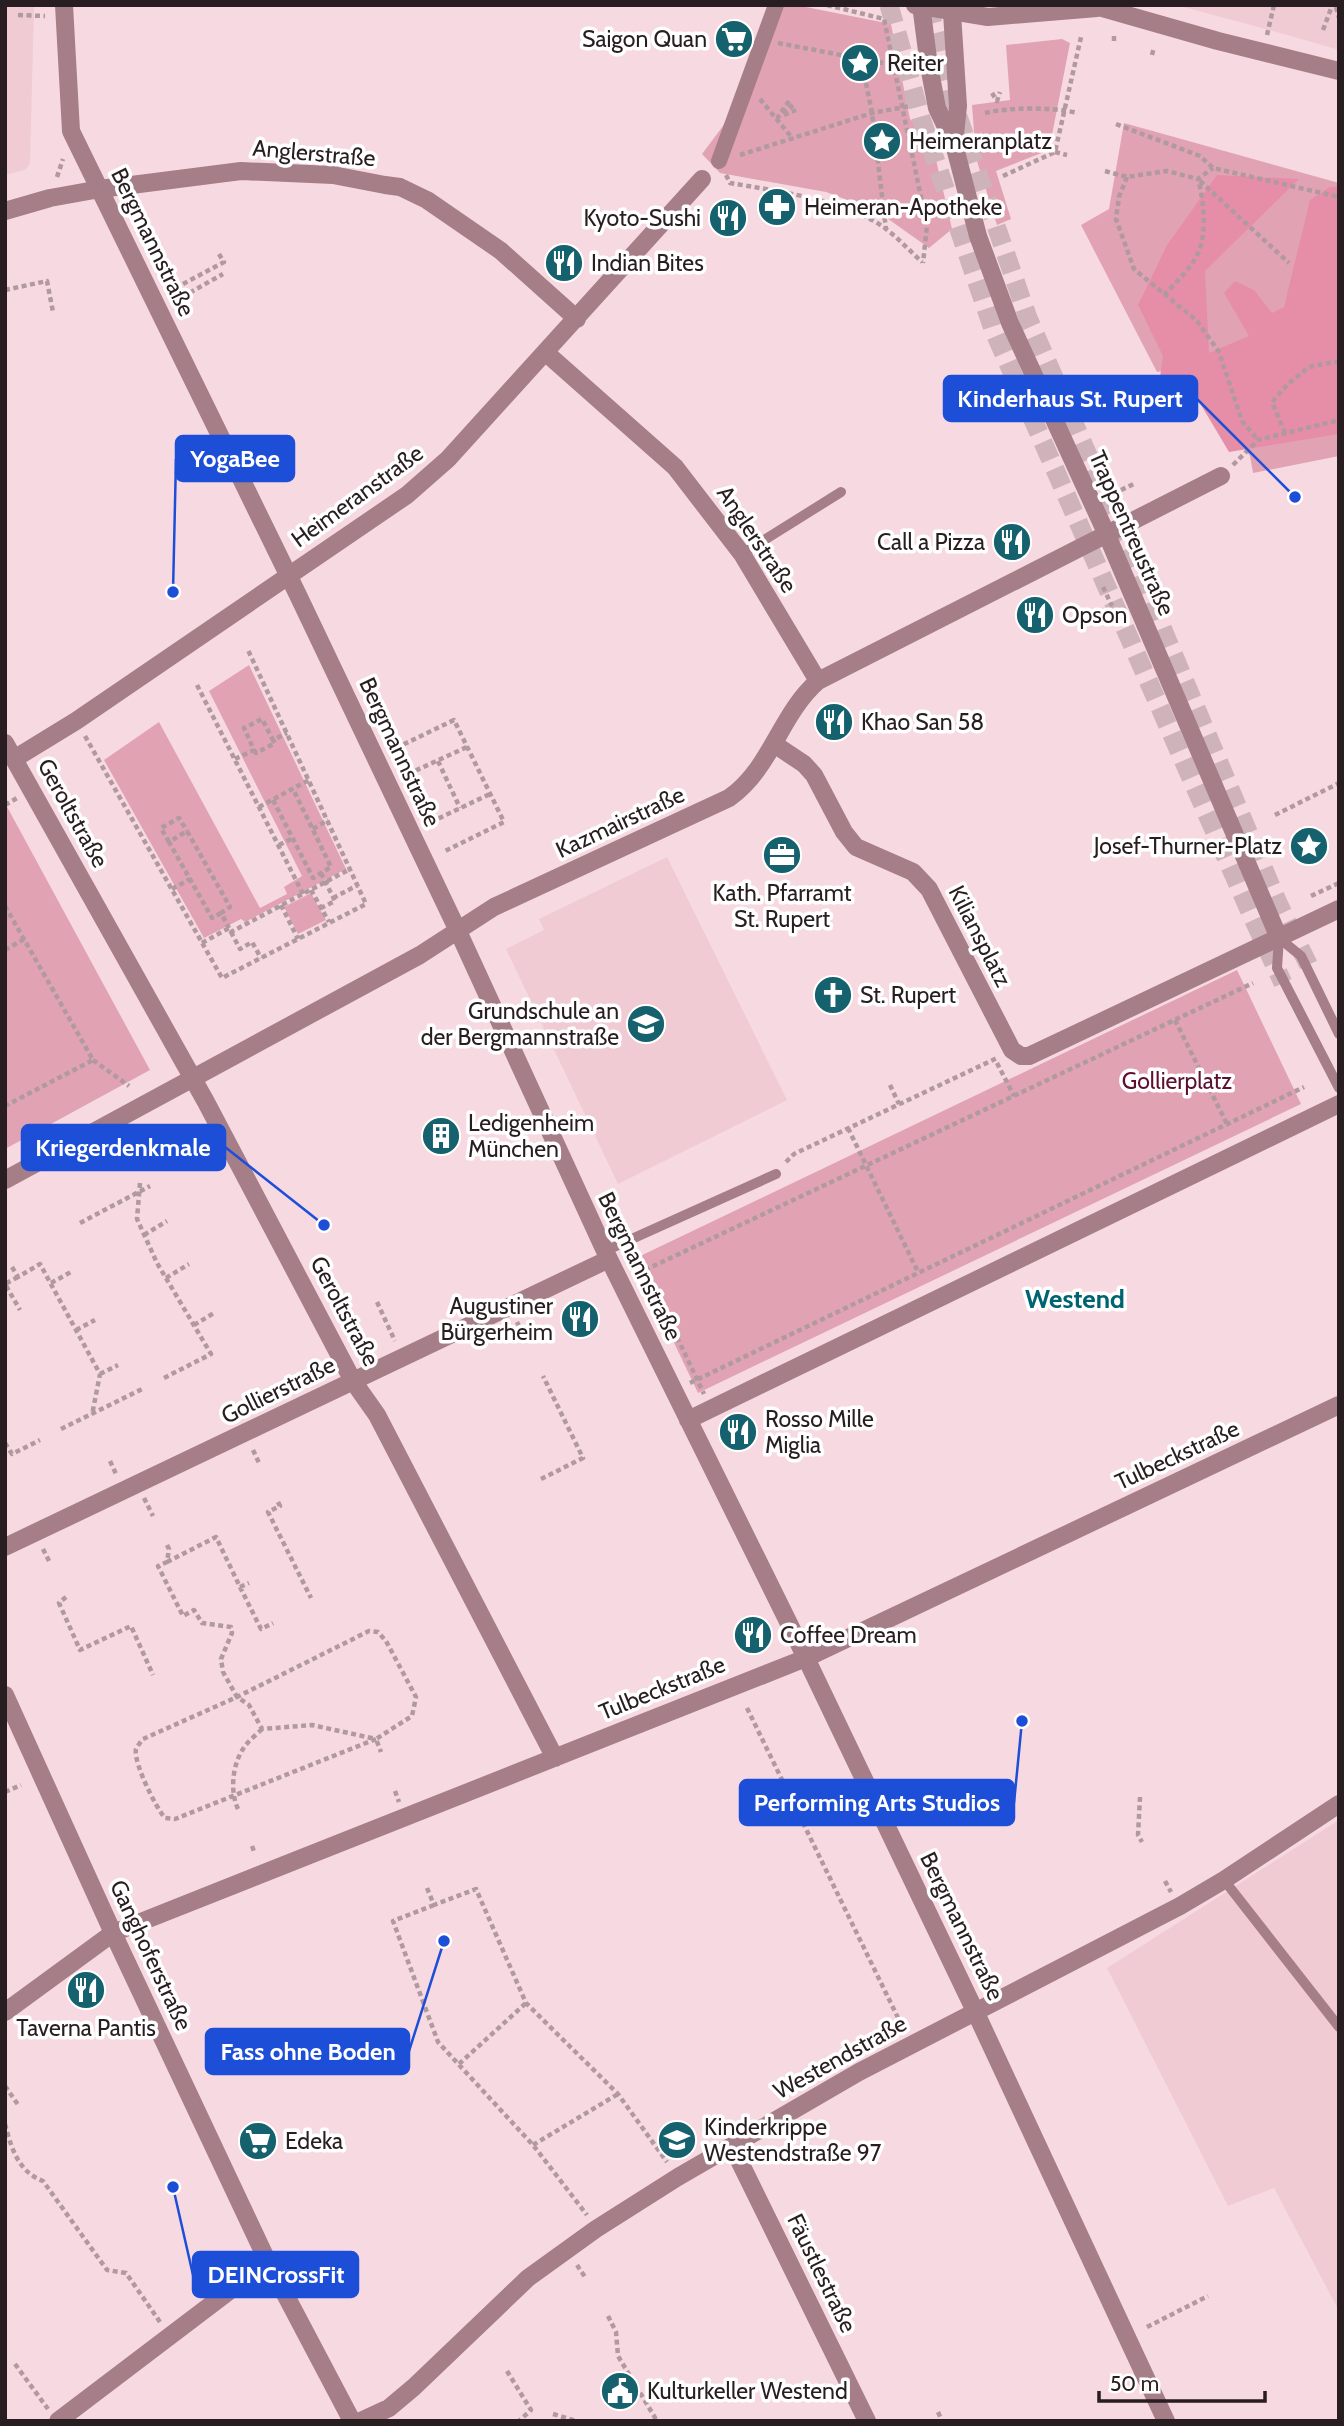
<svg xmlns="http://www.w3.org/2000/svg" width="1344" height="2426" viewBox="0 0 1344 2426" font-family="Cabin,sans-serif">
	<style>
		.built { fill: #f0cbd4 }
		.green { fill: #e1a3b3 }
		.forest { fill: #e68ea8 }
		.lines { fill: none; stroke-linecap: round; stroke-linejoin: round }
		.trunk-tunnel { stroke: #ceb4ba; stroke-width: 19; stroke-dasharray: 19 10; stroke-linecap: butt }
		.path { stroke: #b0999f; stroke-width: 4.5; stroke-dasharray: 5 3.5; stroke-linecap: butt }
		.service { stroke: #a57e88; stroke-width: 10 }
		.pedestrian { stroke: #a57e88; stroke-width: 16 }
		.minor { stroke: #a57e88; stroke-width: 18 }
		.tertiary { stroke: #a57e88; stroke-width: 18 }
		.labels { text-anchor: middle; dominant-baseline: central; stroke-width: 7; stroke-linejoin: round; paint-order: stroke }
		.poi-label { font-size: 23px; fill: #281d20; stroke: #fff; text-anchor: start }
		.street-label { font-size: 23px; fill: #281d20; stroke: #fff }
		.park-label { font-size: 23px; fill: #5e1030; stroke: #fff }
		.quarter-label { font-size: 26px; font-weight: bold; fill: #006371; stroke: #fff }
		.leader { fill: none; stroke: #1d4ed8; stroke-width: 2.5 }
		.callout-dot { fill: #1d4ed8; stroke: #fff; stroke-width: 2.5 }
		.callout { fill: #1d4ed8; stroke: #1d4ed8; stroke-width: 2.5 }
		.callout-label { font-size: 24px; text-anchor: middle; font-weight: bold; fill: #fff }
	</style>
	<rect width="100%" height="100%" fill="#f7dae1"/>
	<path class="built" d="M5,5H34L30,164L25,170L5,175Z
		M1176,5H1339V50L1284,34Z
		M667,857L787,1100L618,1184L506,949L544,930L539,919Z
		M1339,1820V2311L1274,2188L1228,2206L1107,1968Z"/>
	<path class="green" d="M783,5H796L891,24L910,119L931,138L952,229L929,248L877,211L826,192L720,173L702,154L756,82Z
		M1062,39L1070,43L1049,150L996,171L1011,219L997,225L976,158L972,105L1010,100L1006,45Z
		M1124,123L1339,183V456L1253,473L1250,456L1224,423L1189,365L1157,372L1081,225L1109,209Z
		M249,665L346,869L245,922L241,919L204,938L104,760L159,722L260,908L287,894L284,887L302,876L209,691Z
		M5,803L150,1070L5,1149Z
		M311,893L326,920L298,934L284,907Z
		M1237,970L1301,1104L698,1393L634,1259Z"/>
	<path class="forest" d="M1217,175L1299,179L1205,271L1209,353L1249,336L1224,293L1235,281L1254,290L1272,313L1284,307L1310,200L1330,187H1339V434L1229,452L1194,393L1159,384L1163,356L1138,305L1167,245Z"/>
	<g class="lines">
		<path class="trunk-tunnel" d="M889,5L921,118L993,329L1251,914L1283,983
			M928,5L953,102L1028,318L1129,549L1278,903L1311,970"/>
		<path class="path" d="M827,5L884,19L927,226L923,263
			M1336,7L1339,18
			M18,15L45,16
			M1323,30L1332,6
			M1267,35L1274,5
			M1114,41V36
			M778,43L894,65
			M1152,55L1154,47
			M861,58L872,113L886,229
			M992,93L997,101L1000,92
			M760,99L793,139
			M789,101L778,117L793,105
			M985,113C1011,107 1052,107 1078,113
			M784,115L796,110
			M1116,124L1200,156L1213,168L1339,197
			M1055,152L1067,155
			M740,155L872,113L910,106
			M1105,171L1127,177L1167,171L1198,179L1213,168
			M726,175L730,183C776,191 848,200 886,229C899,239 910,251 922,262
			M1003,176L1055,152L1081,37
			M57,177L63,159
			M1127,177L1119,197L1116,219L1134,269L1197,321L1219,352L1242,421L1258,440
			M1200,181L1289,263
			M5,290L47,281L53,312
			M168,292L224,262L217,251
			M1164,295C1175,283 1192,268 1199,251C1207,229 1204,202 1198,179
			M175,301L223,274
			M1090,420L1105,414
			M1285,433L1272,402L1288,384L1309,367L1339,361
			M1233,465L1258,440L1339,420
			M1121,490L1136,483
			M1103,587L1112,606
			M197,685L303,894
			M85,736L222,978L366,904L248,650
			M396,748L454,720L504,822L445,851
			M254,750L256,753L275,743L273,740
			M235,759L254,750L244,728L262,719L273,740L287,733
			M438,761L460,808
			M408,774L467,747
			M273,800L313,878L331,867L293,789
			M5,805L17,798
			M259,807L309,780
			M1275,815L1339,783
			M431,822L490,794
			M313,829L328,820
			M169,842L161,828L179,818L187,831
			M279,845L293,838
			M321,873L335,901L321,908
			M172,889L190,879
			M311,890L329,922
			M1311,896L1339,883
			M333,898L358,885
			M281,905L298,939
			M5,906L93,1060L5,1106
			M221,913L212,918L169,842L187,831L230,907L221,913L229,928
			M231,932L240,949L252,942L261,958
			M202,943L229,928L231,932L350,869
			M5,950L24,939
			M1175,1020L1227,1124
			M93,1060L129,1086
			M997,1063L1014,1096
			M890,1085L899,1104
			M848,1128L918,1272
			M120,1144L123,1149
			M786,1162L794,1154L997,1058
			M140,1183L137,1219L157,1263L211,1354L164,1378
			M80,1223L150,1186
			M144,1235L167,1221
			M637,1253L704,1394
			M12,1267L18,1277L40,1264L100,1374L92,1415
			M645,1270L1253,983
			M18,1277L5,1284L20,1310
			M166,1278L189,1264
			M51,1283L71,1272
			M377,1302L395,1341
			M517,1322L524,1336
			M194,1325L214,1313
			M76,1330L95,1320
			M100,1374L118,1365
			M690,1383L1304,1087
			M61,1429L142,1389
			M5,1443L12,1454L40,1440
			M253,1450L260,1465
			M110,1461L117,1476
			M541,1479L583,1458L543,1376
			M144,1498L153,1516
			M278,1502L280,1506L268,1512L311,1598
			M167,1545L169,1549L167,1562L158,1566L183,1616L194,1610L202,1623L231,1627L232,1633L221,1659L223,1672L237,1697L249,1705L262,1729L312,1725L376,1739
			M43,1549L50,1563
			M167,1562L216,1537L240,1587L249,1583
			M240,1587L261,1629L273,1623
			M66,1597L59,1603L80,1650L131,1626L153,1675
			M747,1708L903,2028
			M376,1739L175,1819L165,1818C156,1808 133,1762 136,1749C137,1747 141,1741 143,1739L237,1697L369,1631L378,1632L386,1641L416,1697L412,1716L376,1739L381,1752
			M395,1791L399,1802
			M5,1792L21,1785
			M1140,1797L1138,1835L1142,1842
			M238,1809C230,1792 232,1766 243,1749C247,1742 256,1735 262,1729
			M252,1846L255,1854
			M1165,1881L1171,1892
			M427,1888L434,1905L476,1889L526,2003L618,2094L667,2162
			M434,1905L393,1921L438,2042L533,2145L587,2215
			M459,2064L526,2003
			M5,2086L19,2106
			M5,2124C11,2147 18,2172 43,2181L107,2270L126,2273L160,2322
			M533,2145L618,2094
			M577,2265L585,2277
			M608,2316L616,2332L618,2356L657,2421
			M1147,2327L1208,2296
			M15,2364L48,2409
			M507,2371L531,2410L519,2421
			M938,2412L942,2421
			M553,2414L576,2421"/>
		<path class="service" d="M742,554L841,492
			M1279,938L1277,968L1339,1088
			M1279,938L1301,956L1339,1034
			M605,1251L776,1174
			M1224,1880L1339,2027"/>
		<path class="pedestrian" d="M719,161L776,5"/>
		<path class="minor" d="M64,5L71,131L297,593L458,931L605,1251L806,1658L975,2011L1166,2421
			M921,5L929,66L937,108L954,144L978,236L1010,323L1107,535L1279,938
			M952,13L958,106L954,144
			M5,211L50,198L100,189L241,171L333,175L385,185L400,187L427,200L501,251L577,319
			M545,352L675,467L742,554L818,681
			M5,743L206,1102L353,1381L377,1415L555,1758
			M774,744L804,764L814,775L844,832L856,847L913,872L929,889L1012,1050L1021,1056H1029L1339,909
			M14,759L76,721L407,495L448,459L702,179
			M5,1180L420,955L494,907L729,798C771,769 780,714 818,681L1221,476
			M688,1420L1339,1104
			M5,1547L609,1259
			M5,1695L113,1933L265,2256L352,2421
			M5,2012L113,1933L806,1658L1339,1405
			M732,2146L867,2421
			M58,2421L249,2276L270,2266
			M361,2421L389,2408L414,2387L528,2278L596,2229L678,2177L859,2072L1180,1906L1224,1880L1339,1804"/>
		<path class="tertiary" d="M915,5L988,17L1097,8
			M1092,5L1218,41L1339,71"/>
	</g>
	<defs>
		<g id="supermarket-disc" transform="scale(2.0125)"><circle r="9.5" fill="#16616e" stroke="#fff"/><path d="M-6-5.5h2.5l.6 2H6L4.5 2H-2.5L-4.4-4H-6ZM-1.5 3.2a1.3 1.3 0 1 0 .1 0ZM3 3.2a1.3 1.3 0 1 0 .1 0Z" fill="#fff"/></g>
		<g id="sight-disc" transform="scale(2.0125)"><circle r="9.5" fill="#16616e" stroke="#fff"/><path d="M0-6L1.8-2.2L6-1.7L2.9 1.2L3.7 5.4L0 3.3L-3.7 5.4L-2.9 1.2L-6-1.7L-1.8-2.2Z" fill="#fff"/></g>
		<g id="pharmacy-disc" transform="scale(2.0125)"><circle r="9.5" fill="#16616e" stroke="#fff"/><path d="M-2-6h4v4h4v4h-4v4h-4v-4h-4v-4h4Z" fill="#fff"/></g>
		<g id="restaurant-disc" transform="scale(2.0125)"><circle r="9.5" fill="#16616e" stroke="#fff"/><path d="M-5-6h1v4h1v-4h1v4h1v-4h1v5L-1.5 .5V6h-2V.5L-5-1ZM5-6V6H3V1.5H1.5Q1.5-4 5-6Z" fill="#fff"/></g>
		<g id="office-disc" transform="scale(2.0125)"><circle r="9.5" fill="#16616e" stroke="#fff"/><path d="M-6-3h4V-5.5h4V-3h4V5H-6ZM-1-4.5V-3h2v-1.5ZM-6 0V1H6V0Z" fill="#fff"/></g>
		<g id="church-disc" transform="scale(2.0125)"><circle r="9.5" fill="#16616e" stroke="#fff"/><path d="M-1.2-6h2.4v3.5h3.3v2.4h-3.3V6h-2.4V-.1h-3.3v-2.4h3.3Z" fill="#fff"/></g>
		<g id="school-disc" transform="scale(2.0125)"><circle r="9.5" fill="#16616e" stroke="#fff"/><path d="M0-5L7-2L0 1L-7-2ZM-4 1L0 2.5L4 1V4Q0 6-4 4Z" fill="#fff"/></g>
		<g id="building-disc" transform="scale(2.0125)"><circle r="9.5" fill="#16616e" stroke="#fff"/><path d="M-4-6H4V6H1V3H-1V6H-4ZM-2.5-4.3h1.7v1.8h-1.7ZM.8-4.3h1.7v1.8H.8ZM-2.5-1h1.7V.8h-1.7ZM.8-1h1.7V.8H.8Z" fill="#fff"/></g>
		<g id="civic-disc" transform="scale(2.0125)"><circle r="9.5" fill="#16616e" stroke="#fff"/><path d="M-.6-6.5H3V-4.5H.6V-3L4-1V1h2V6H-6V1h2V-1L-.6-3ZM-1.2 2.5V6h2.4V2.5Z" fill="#fff"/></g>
	</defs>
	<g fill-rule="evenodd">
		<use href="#supermarket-disc" x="734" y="39"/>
		<use href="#sight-disc" x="860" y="63"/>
		<use href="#sight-disc" x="882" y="141"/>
		<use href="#pharmacy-disc" x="777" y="207"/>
		<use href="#restaurant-disc" x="728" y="218"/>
		<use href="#restaurant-disc" x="564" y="263"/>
		<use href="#restaurant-disc" x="1012" y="542"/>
		<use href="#restaurant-disc" x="1035" y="615"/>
		<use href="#restaurant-disc" x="834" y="722"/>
		<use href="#sight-disc" x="1309" y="846"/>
		<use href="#office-disc" x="782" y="855"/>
		<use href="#church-disc" x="833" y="995"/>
		<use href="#school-disc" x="646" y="1024"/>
		<use href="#building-disc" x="441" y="1136"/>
		<use href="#restaurant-disc" x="580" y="1319"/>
		<use href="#restaurant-disc" x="738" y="1432"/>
		<use href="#restaurant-disc" x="753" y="1635"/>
		<use href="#restaurant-disc" x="86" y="1990"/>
		<use href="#school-disc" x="677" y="2140"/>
		<use href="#supermarket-disc" x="258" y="2141"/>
		<use href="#civic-disc" x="620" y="2391"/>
	</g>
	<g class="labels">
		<g class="poi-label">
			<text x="707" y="39" text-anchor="end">Saigon Quan</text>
			<text x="887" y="63">Reiter</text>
			<text x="909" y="141">Heimeranplatz</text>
			<text x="804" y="207">Heimeran-Apotheke</text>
			<text x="701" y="218" text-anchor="end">Kyoto-Sushi</text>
			<text x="591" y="263">Indian Bites</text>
			<text x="985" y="542" text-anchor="end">Call a Pizza</text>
			<text x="1062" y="615">Opson</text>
			<text x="861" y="722">Khao San 58</text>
			<text x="1282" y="846" text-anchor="end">Josef-Thurner-Platz</text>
			<text x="782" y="893" text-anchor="middle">Kath. Pfarramt<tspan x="782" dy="26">St. Rupert</tspan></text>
			<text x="860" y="995">St. Rupert</text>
			<text x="619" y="1011" text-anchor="end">Grundschule an<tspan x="619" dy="26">der Bergmannstraße</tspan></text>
			<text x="468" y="1123">Ledigenheim<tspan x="468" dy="26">München</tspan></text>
			<text x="553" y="1306" text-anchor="end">Augustiner<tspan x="553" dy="26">Bürgerheim</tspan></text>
			<text x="765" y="1419">Rosso Mille<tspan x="765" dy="26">Miglia</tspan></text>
			<text x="780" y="1635">Coffee Dream</text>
			<text x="86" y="2028" text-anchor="middle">Taverna Pantis</text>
			<text x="704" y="2127">Kinderkrippe<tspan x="704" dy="26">Westendstraße 97</tspan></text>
			<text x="285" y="2141">Edeka</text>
			<text x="647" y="2391">Kulturkeller Westend</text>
		</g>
		<g class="street-label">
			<text transform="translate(314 153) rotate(5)">Anglerstraße</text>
			<text transform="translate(153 242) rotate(64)">Bergmannstraße</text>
			<text transform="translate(357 496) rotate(-36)">Heimeranstraße</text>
			<text transform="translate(1132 533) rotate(66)">Trappentreustraße</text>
			<text transform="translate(757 539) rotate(56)">Anglerstraße</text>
			<text transform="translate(400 752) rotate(65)">Bergmannstraße</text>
			<text transform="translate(73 813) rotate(61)">Geroltstraße</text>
			<text transform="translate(620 822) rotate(-25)">Kazmairstraße</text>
			<text transform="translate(980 936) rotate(63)">Kiliansplatz</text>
			<text transform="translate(640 1266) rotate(64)">Bergmannstraße</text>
			<text transform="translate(345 1311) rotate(62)">Geroltstraße</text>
			<text transform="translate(278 1390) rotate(-26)">Gollierstraße</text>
			<text transform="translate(1177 1455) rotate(-25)">Tulbeckstraße</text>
			<text transform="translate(662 1688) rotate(-22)">Tulbeckstraße</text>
			<text transform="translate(962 1926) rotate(64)">Bergmannstraße</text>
			<text transform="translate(151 1955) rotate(65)">Ganghoferstraße</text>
			<text transform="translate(840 2057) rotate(-29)">Westendstraße</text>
			<text transform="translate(822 2273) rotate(64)">Fäustlestraße</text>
		</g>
		<g class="park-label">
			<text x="1177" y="1081">Gollierplatz</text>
		</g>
		<g class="quarter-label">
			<text x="1075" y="1299">Westend</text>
		</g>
	</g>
	<path class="leader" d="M1295 497L1197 399M173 592L176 459M324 1225L225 1147M1022 1721L1014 1803M444 1941L409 2051M173 2187L193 2275"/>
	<g class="callout-dot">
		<circle cx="1295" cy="497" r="7"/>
		<circle cx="173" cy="592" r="7"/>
		<circle cx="324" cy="1225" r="7"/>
		<circle cx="1022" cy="1721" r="7"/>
		<circle cx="444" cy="1941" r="7"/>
		<circle cx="173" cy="2187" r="7"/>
	</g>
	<g class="callout">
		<rect x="944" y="376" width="253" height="45" rx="7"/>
		<rect x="176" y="436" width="118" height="45" rx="7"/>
		<rect x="22" y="1125" width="203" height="45" rx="7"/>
		<rect x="740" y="1780" width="274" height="45" rx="7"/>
		<rect x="206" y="2029" width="203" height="45" rx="7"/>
		<rect x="193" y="2252" width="165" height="45" rx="7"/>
	</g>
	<g class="callout-label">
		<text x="1070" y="407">Kinderhaus St. Rupert</text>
		<text x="235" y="467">YogaBee</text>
		<text x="123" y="1156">Kriegerdenkmale</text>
		<text x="877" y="1811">Performing Arts Studios</text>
		<text x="308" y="2060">Fass ohne Boden</text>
		<text x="276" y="2283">DEINCrossFit</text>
	</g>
	<rect width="1344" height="2426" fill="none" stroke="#281d20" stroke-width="14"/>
	<path d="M1099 2391v10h166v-10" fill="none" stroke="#281d20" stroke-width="3.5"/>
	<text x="1110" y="2391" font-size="21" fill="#281d20" stroke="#ffffff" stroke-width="5" paint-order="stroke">50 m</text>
</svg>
